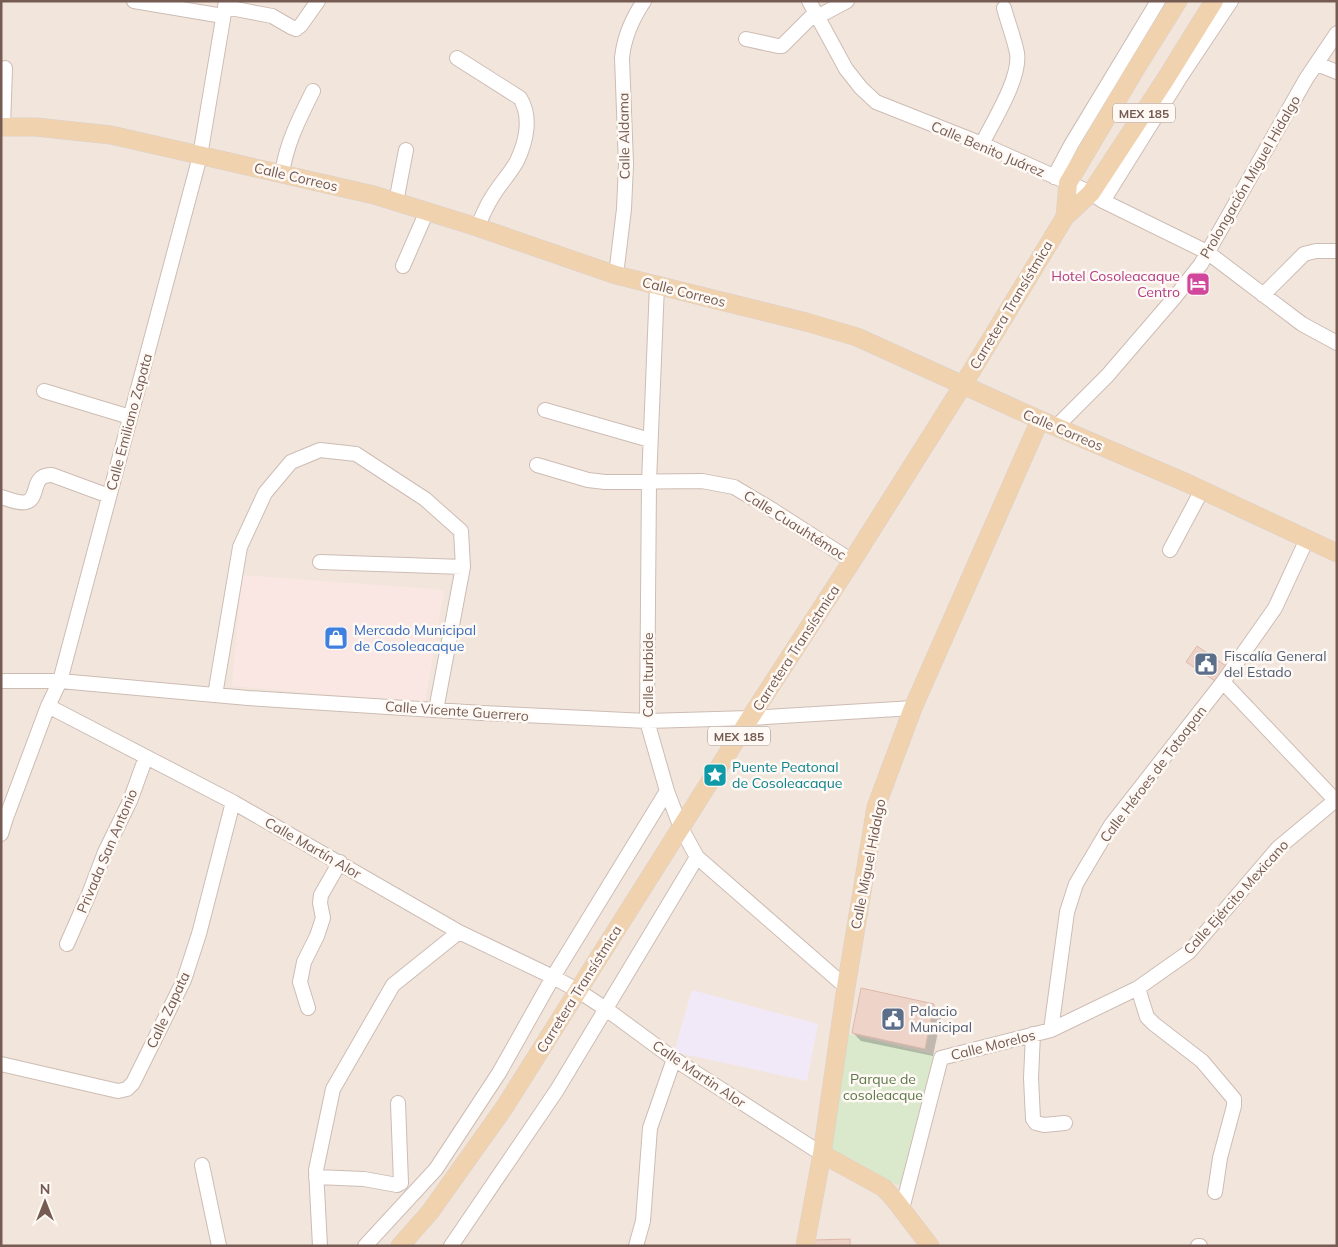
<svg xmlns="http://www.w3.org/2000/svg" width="1338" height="1247" viewBox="0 0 1338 1247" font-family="Mulish,sans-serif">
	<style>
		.residential { fill: #f2e6dc }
		.commercial { fill: #fae7e3 }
		.education { fill: #f1e9f8 }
		.green { fill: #dae8cc }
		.shadow { fill: #0003 }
		.building { fill: #edd3c8; stroke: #deb9aa }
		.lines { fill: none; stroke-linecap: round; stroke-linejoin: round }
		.minor-casing { stroke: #cdbcb4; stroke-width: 16 }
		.major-casing { stroke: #d8d1cf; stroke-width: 19 }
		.minor { stroke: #fff; stroke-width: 14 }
		.major { stroke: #f1d2ae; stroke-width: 18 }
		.labels { text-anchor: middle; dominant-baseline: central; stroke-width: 5; stroke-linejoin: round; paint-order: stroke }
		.shield { fill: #fef9f4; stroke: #9e8a83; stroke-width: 1 }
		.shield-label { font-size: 12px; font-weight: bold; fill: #755b52 }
		.street-label { font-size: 14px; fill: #755b52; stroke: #fef9f4 }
		.hotel-label { font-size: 14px; fill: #b23c85; stroke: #fef9f4; text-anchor: end }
		.shop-label { font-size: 14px; fill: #366cbe; stroke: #fef9f4; text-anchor: start }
		.service-label { font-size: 14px; fill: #4e5e75; stroke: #fef9f4; text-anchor: start }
		.culture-label { font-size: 14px; fill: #0d838f; stroke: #fef9f4; text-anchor: start }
		.park-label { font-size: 14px; fill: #5d784b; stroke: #fef9f4 }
	</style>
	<rect width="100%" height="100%" fill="#fbf4ed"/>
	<path class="residential" d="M1,1H1337V1246H1Z"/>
	<path class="commercial" d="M242,575L444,590L425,703L232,686Z"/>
	<path class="education" d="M692,990L818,1024L807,1081L674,1052Z"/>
	<path class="green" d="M848,1034L935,1055L900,1186L828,1155Z"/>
	<path class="shadow" d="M934,1005L942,1013L933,1056L861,1041L853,1033Z"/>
	<path class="building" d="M1197,646L1226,666L1215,681L1186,662Z
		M861,988L934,1004L925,1049L852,1033Z
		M850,1239V1246H814V1240Z"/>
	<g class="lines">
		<g class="minor-casing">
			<path id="minor" d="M134,1L223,16
				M809,1L846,69L861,88L876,102L982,144L1091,193L1103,201L1207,252L1302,324L1337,343
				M225,7L272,16L291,27L296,29L301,25L318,1
				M817,17L847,1
				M746,39L778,46H782L815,13
				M457,58L520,98C532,117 526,142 517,161C510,174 498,186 491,199C485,208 482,218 477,227
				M1317,64L1337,72
				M3,127L5,68
				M982,144C993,121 1021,78 1017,53C1014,38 1008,23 1004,8
				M282,174C286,144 300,117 313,91
				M1054,177L1071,145L1158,1
				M1103,201L1181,76L1231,1
				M396,202L406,150
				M403,266L427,211
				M616,275L624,209L626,164L622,58C624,36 632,19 644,1
				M657,285L649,482L647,721L667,791L681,828L697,857L846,987
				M1263,295L1304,254L1316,251H1337
				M44,391L130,417
				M545,410L650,440
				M1056,427L1107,376L1175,297L1201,264L1306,79L1337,33
				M537,465L588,480L605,482L702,481L734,487L771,509L852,561
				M1,497C8,499 19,504 26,502C40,499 30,474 52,475L109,496
				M1170,550L1202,490
				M320,562L463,567
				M1,681H60L248,698L482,713L647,721L750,718L913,708
				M1223,682L1337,802
				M215,695L240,547L265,493L291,462L320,450L356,454L425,499L461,531L463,567L436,710
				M48,706L233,802L459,932L553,977L577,990L606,1009L674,1059L822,1154
				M1,834L6,818L48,706L60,681L200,156L226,1
				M67,944L89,894L105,852L130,801L146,757
				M1138,988L1147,1017L1154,1024L1202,1061L1234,1099V1106L1220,1158L1215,1192
				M308,1008L300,982L304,962L317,936L323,918L320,903L321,895L340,862
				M1051,1030L1067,912L1076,884L1111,825L1223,682L1275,608L1307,539
				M1033,1034L1031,1078L1033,1119L1036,1123L1044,1125L1065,1123
				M1,1064L118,1091L127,1089L133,1083L184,980L199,934L233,802
				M202,1165L219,1246
				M316,1177L364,1179L397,1185L401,1183L398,1103
				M902,1209L941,1058L1051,1030L1138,988L1189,952L1278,848L1337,799
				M320,1246L316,1170L333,1089L393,985L459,932
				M365,1246L436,1169L499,1073L553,977L667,791
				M451,1246L557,1090L697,857
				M636,1246L643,1221L650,1128L674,1059
				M1198,1246H1200"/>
		</g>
		<g class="major-casing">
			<path id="major" d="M1,127H36L111,135L374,195L477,227L616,275L806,322L857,337L1040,420L1187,483L1337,553
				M1065,217L1068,183L1135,70L1178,1
				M822,1154L884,1188L894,1199L930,1246
				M400,1246L430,1212L504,1108L750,718L852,561L963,385L1065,217L1091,193L1165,80L1214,1
				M805,1246L822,1154L846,987L876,807L913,708L1040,420"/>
		</g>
		<use href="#minor" class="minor"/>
		<use href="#major" class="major"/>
	</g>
	<defs>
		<g id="hotel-square" transform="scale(1.25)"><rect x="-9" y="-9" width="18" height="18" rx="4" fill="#d1479c" stroke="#fef9f4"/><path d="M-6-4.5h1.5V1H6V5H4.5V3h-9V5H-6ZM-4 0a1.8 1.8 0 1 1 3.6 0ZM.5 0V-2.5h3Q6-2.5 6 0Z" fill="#fff"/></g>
		<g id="shop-square" transform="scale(1.25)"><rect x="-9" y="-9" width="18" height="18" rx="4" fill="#3f7fe0" stroke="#fef9f4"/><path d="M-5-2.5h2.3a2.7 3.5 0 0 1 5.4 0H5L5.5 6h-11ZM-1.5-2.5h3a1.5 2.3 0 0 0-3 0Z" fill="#fff"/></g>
		<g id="civic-square" transform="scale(1.25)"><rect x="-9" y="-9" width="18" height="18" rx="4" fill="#5c6f8a" stroke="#fef9f4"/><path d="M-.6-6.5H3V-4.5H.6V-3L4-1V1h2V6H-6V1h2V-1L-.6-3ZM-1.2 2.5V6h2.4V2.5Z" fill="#fff"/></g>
		<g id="sight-square" transform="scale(1.25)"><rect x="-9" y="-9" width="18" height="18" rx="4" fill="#0f9aa8" stroke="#fef9f4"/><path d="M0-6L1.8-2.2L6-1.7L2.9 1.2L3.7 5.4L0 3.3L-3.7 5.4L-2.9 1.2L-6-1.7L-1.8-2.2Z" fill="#fff"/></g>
	</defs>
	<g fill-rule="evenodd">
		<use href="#hotel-square" x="1198" y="284"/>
		<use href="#shop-square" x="336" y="638"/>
		<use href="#civic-square" x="1206" y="664"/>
		<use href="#sight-square" x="715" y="775"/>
		<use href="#civic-square" x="893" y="1019"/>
	</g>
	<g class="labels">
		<g class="shield">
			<rect x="1113" y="103.5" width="62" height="19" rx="4"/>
			<rect x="708" y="726.5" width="62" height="19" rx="4"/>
		</g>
		<g class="shield-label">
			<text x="1144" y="113">MEX 185</text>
			<text x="739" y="736">MEX 185</text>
		</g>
		<g class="street-label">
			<text transform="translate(624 136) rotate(-91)">Calle Aldama</text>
			<text transform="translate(988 149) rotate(23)">Calle Benito Juárez</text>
			<text transform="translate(296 177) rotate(13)">Calle Correos</text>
			<text transform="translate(1250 177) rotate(-60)">Prolongación Miguel Hidalgo</text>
			<text transform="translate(684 292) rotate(14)">Calle Correos</text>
			<text transform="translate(1011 305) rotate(-59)">Carretera Transístmica</text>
			<text transform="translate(129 422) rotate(-75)">Calle Emiliano Zapata</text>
			<text transform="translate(1063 430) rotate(23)">Calle Correos</text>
			<text transform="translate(795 525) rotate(32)">Calle Cuauhtémoc</text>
			<text transform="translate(796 648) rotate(-57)">Carretera Transístmica</text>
			<text transform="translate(648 675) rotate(-90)">Calle Iturbide</text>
			<text transform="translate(457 711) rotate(4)">Calle Vicente Guerrero</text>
			<text transform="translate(1153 774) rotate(-53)">Calle Héroes de Totoapan</text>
			<text transform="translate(313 848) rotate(30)">Calle Martín Alor</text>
			<text transform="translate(107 851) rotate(-67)">Privada San Antonio</text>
			<text transform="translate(868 864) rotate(-79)">Calle Miguel Hidalgo</text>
			<text transform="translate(1236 897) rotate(-48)">Calle Ejército Mexicano</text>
			<text transform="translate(579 989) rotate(-58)">Carretera Transístmica</text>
			<text transform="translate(168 1010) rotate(-65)">Calle Zapata</text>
			<text transform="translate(993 1045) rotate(-14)">Calle Morelos</text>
			<text transform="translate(699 1074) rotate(34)">Calle Martin Alor</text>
		</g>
		<g class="hotel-label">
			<text x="1180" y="276">Hotel Cosoleacaque<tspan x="1180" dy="16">Centro</tspan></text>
		</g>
		<g class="shop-label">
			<text x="354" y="630">Mercado Municipal<tspan x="354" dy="16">de Cosoleacaque</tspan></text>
		</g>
		<g class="service-label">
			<text x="1224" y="656">Fiscalía General<tspan x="1224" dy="16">del Estado</tspan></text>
			<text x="910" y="1011">Palacio<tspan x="910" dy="16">Municipal</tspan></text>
		</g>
		<g class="culture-label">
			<text x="732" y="767">Puente Peatonal<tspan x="732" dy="16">de Cosoleacaque</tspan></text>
		</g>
		<g class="park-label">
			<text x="883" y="1079">Parque de<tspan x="883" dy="16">cosoleacque</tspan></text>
		</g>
	</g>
	<rect width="1338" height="1247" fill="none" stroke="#755b52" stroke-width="5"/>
	<g transform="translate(45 1202)" stroke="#fef9f4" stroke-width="4" paint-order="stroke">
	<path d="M0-4L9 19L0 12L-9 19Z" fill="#755b52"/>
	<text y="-8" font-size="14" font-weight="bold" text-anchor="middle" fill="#755b52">N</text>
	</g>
</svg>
